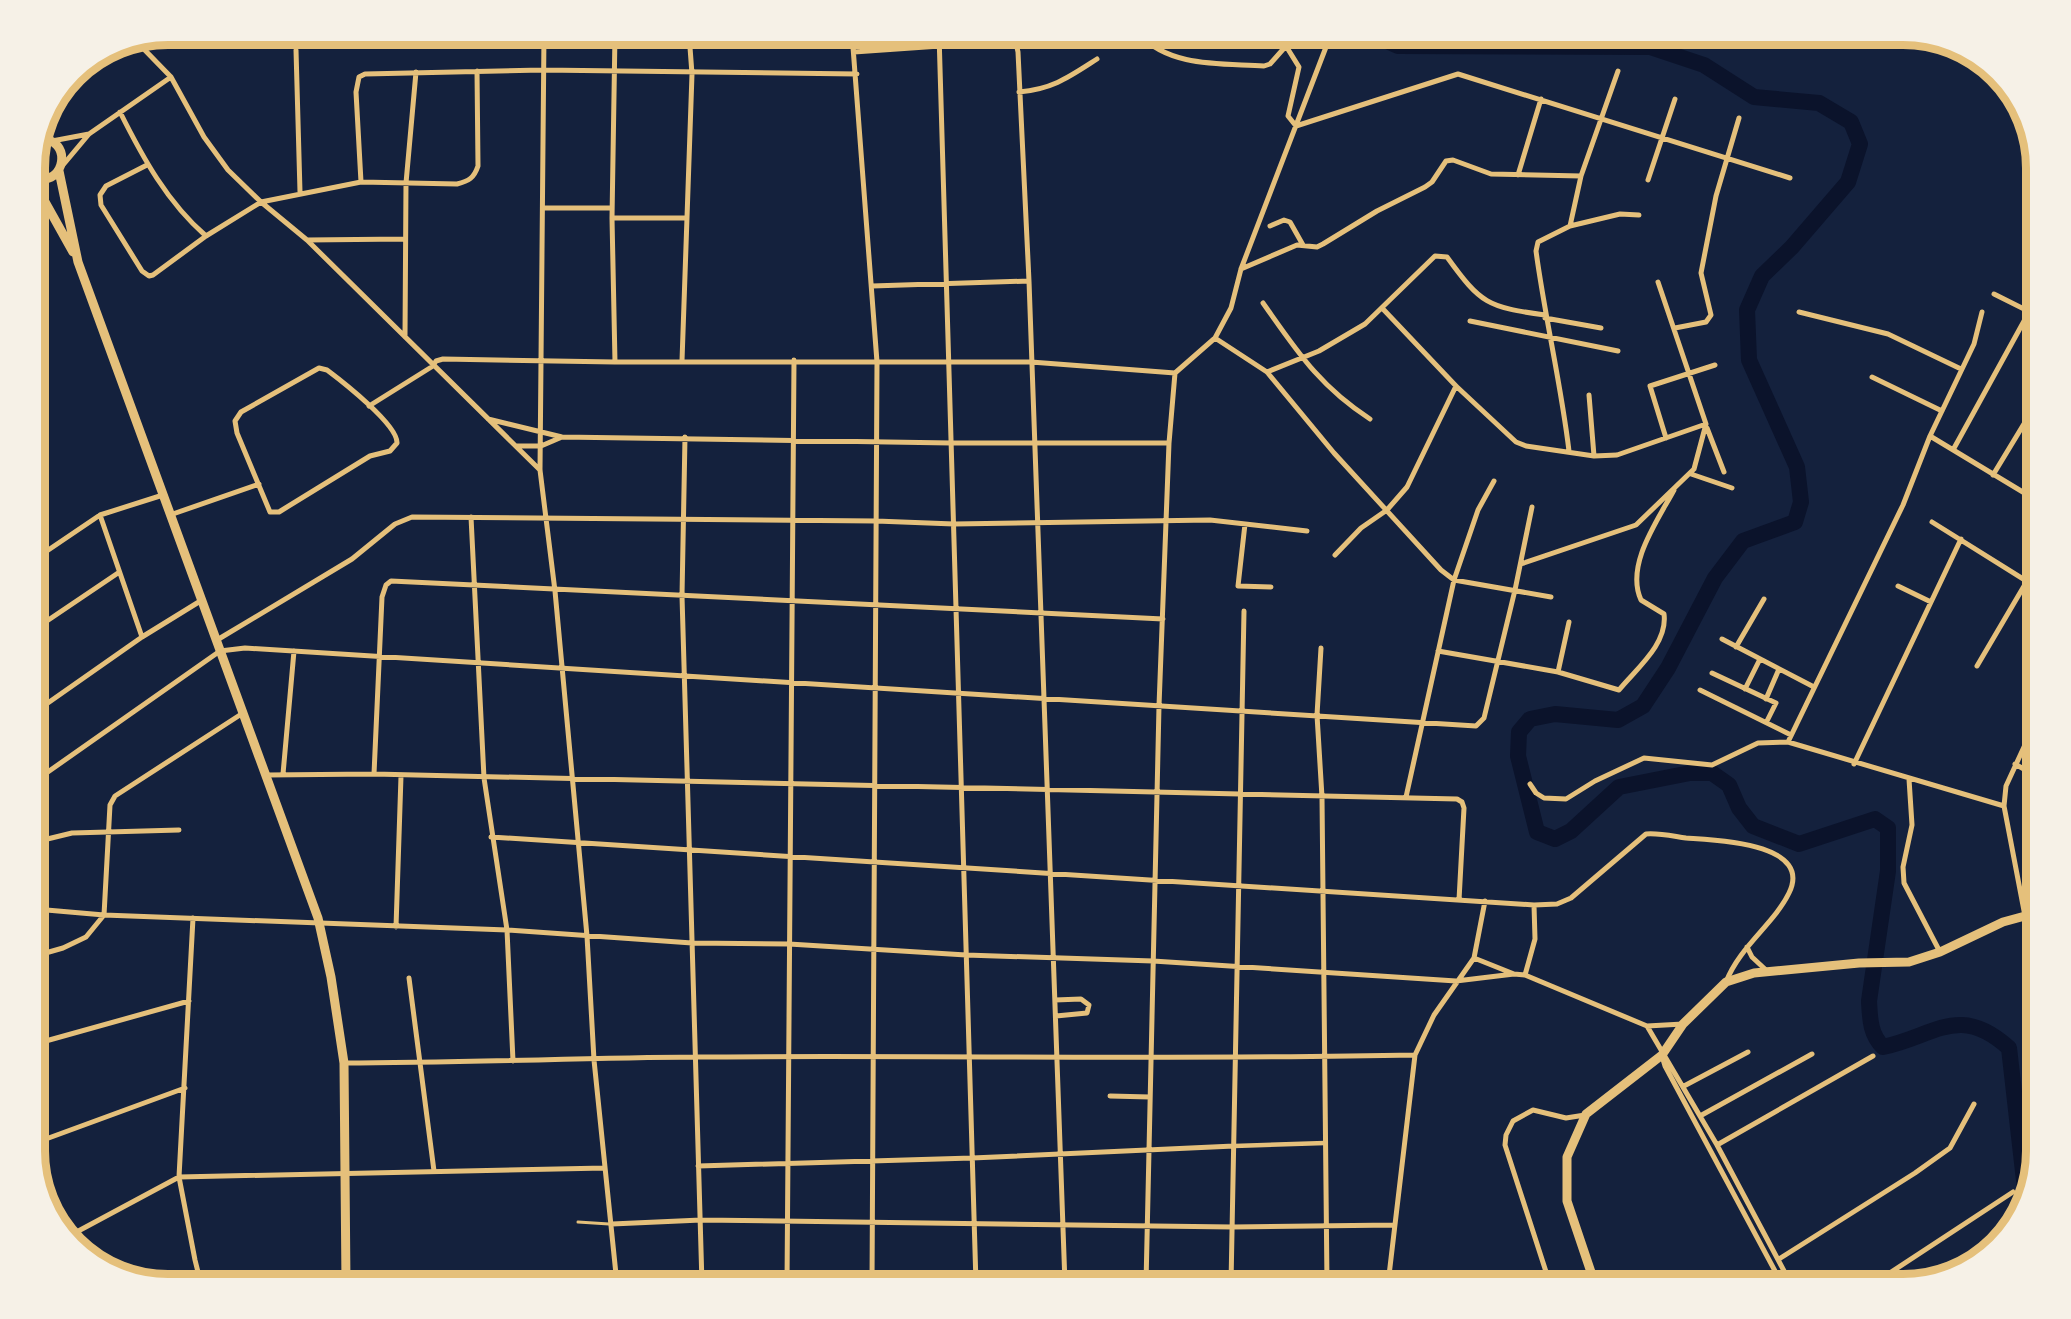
<svg xmlns="http://www.w3.org/2000/svg" width="2071" height="1319" viewBox="0 0 2071 1319" font-family="Karla,sans-serif">
	<style>
		.lines { fill: none; stroke-linecap: round; stroke-linejoin: round }
		.river { stroke: #0b132b; stroke-width: 16 }
		.service { stroke: #e5c07b; stroke-width: 3 }
		.pedestrian { stroke: #e5c07b; stroke-width: 4.5 }
		.minor { stroke: #e5c07b; stroke-width: 5 }
		.primary { stroke: #e5c07b; stroke-width: 9 }
		.rim { fill: none; stroke: #e5c07b; stroke-width: 8 }
	</style>
	<rect width="100%" height="100%" fill="#14213d"/>
	<g class="lines">
		<path class="river" d="M1371,34L1398,46L1650,47L1704,65L1754,97L1819,103L1851,122L1860,144L1848,182L1792,247L1762,276L1747,310L1749,360L1797,467L1801,502L1795,522L1743,541L1715,578L1668,668L1643,706L1618,720L1555,714L1530,719L1519,732L1518,756L1537,832L1555,839L1571,831L1619,787L1690,773H1712L1729,785L1739,808L1753,826L1799,844L1875,819L1888,828V871L1869,1001C1870,1019 1870,1034 1883,1047C1935,1036 1959,1003 2009,1048L2025,1189"/>
		<path class="service" d="M578,1222L609,1224"/>
		<path class="pedestrian" d="M1234,1146L1325,1143"/>
		<path class="minor" d="M544,34L540,470L555,591L587,936L594,1060L617,1284
			M615,34L612,218L615,362
			M852,34L877,362L872,1284
			M939,34L976,1284
			M979,34L980,45
			M1014,34L1018,52L1029,281L1065,1284
			M1139,34C1170,68 1223,63 1264,66L1270,64L1286,46
			M1272,34L1286,46L1299,67L1288,116L1296,126L1458,74L1790,178
			M136,41L171,77L204,137L228,170L261,202L307,240L540,470
			M1929,42L2002,84
			M296,50L300,192
			M854,52L940,46H1015
			M1019,92C1053,89 1069,77 1097,59
			M120,112C143,158 167,202 206,236
			M52,141L89,134
			M63,165L89,134L171,77
			M147,165L106,186L100,195L101,205L142,271L149,276L153,275L206,236L261,202L361,182L457,184C469,181 474,178 478,166L477,71
			M1518,175L1541,99
			M1648,180L1675,99
			M361,182L356,92L359,77L365,74L542,70L857,74
			M543,208H612
			M612,218H685
			M1270,226L1284,220L1290,222L1303,245
			M1570,226L1620,214L1639,215
			M307,240L405,239
			M1241,269L1297,245L1317,247L1323,244L1377,211L1425,187L1432,182L1446,161L1453,160L1491,174L1581,176
			M872,286L1029,281
			M1994,294L2036,315
			M1263,303C1297,351 1319,386 1370,419
			M1383,309L1456,386L1516,442L1526,446L1594,456L1617,455L1706,424
			M1799,312L1888,334L1961,369
			M1545,318L1601,328
			M1470,321L1618,351
			M1675,328L1706,322L1711,315L1701,273L1716,196L1739,118
			M405,337L406,183L416,72
			M1215,338L1267,372L1334,453L1441,570L1454,580L1551,597
			M682,361L692,74L689,34
			M319,368L327,370C343,382 398,425 397,443L390,451L370,456L279,512H270L237,433L235,421L241,412Z
			M1267,372L1319,351L1365,324L1435,256L1447,257C1481,304 1487,307 1545,315
			M1175,373L1215,338L1231,308L1241,269L1331,34
			M1872,377L1942,411
			M1589,395L1594,456
			M369,406L433,366L436,361L443,359L615,362H1031L1175,373
			M488,419L562,437L951,443H1169
			M1707,428L1724,472
			M1930,436L2036,500
			M685,437L682,596L702,1284
			M1666,438L1650,386L1715,365
			M516,446H541L562,437
			M1953,450L2029,312
			M1569,451C1561,384 1545,318 1536,251L1538,242L1570,226L1581,176L1618,71
			M1691,474L1732,488
			M1993,475L2036,404
			M100,515L142,637
			M170,515L259,484
			M471,517L484,778L507,930L513,1061
			M1932,522L2036,587
			M1245,524L1238,586L1271,587
			M1335,555L1361,528L1387,510L1407,487L1456,386
			M35,559L100,515L163,495
			M1521,564L1636,525L1694,469L1706,424L1658,282
			M1898,586L1931,602
			M35,629L118,573
			M1722,639L1814,687
			M217,640L352,559L395,524L412,517L876,521L954,524L1210,520L1307,531
			M1736,647L1764,599
			M1321,648L1317,715L1322,797L1327,1284
			M1438,651L1558,672L1619,690C1636,669 1668,644 1664,614L1641,600C1625,565 1658,520 1674,490
			M1977,666L2027,581
			M1558,672L1569,622
			M1712,673L1776,703L1767,721
			M1745,689L1760,659
			M1700,690L1791,735
			M1766,699L1779,669
			M35,712L142,637L202,600
			M1788,742L1903,505L1930,436L1974,344L1982,312
			M1854,764L1961,539
			M2015,764L2036,776
			M283,774L294,651
			M374,774L382,597L386,585L391,581L1163,619
			M267,775L374,774L1457,799L1462,802L1464,808L1459,900
			M1909,779L1912,825L1903,867L1904,883L1940,952
			M35,781L220,651L245,648L1476,726L1484,718L1515,590L1532,507
			M1530,784L1536,793L1544,798L1566,799L1595,781L1644,758L1712,765L1758,743L1788,742L2004,806
			M1406,797L1454,580L1478,510L1494,481
			M491,837L1534,905L1557,904L1571,898L1646,834C1660,833 1672,836 1686,838C1712,840 1814,842 1789,893C1774,924 1740,946 1726,982
			M35,842L72,833L179,830
			M35,909L104,915L507,930L692,943L789,944L966,955L1153,961L1456,981L1514,974
			M2025,916L2004,806L2006,786L2036,721
			M193,918L179,1177L195,1260L198,1272L208,1284
			M396,927L401,776
			M1747,947L1752,957L1767,971
			M35,956L63,948L86,937L104,915L110,805L115,796L243,713
			M1474,958L1514,974L1525,975L1647,1026L1717,1145L1791,1284
			M1525,975L1535,939L1534,905
			M409,978L434,1171
			M1055,1000L1081,999L1089,1005L1087,1013L1056,1016
			M1647,1026L1683,1024
			M35,1044L189,1001
			M1662,1056L1665,1066L1782,1284
			M344,1063C461,1063 577,1058 694,1057C935,1055 1175,1060 1415,1055
			M1684,1086L1748,1052
			M1110,1096L1150,1097
			M1585,1115L1566,1118L1533,1110L1513,1121L1506,1135L1505,1145L1549,1281L1591,1274
			M1700,1116L1812,1054
			M35,1143L185,1088
			M1717,1145L1873,1056
			M698,1166L972,1158L1234,1146
			M612,1224L701,1220L1233,1227L1394,1225
			M69,1236L179,1177L605,1168
			M1779,1259L1915,1173L1950,1148L1974,1104
			M787,1284L794,360
			M1146,1284L1159,706L1169,443L1175,373
			M1231,1284L1244,611
			M1388,1284L1415,1055L1434,1015L1474,958L1485,901
			M1873,1284L2013,1192"/>
		<path class="primary" d="M59,171L78,262L318,918L331,977L344,1063L346,1284
			M35,178C66,187 73,138 40,139
			M35,184L73,252
			M1595,1284L1567,1201V1157L1586,1114L1662,1055L1683,1024L1726,982L1754,973L1859,963L1909,962L1940,952L2003,922L2025,916L2036,918"/>
	</g>
	<path d="M0 0H2071V1319H0ZM168 45H1903A123 123 0 0 1 2026 168V1151A123 123 0 0 1 1903 1274H168A123 123 0 0 1 45 1151V168A123 123 0 0 1 168 45Z" fill="#f6f1e7" fill-rule="evenodd"/>
	<path class="rim" d="M168 45H1903A123 123 0 0 1 2026 168V1151A123 123 0 0 1 1903 1274H168A123 123 0 0 1 45 1151V168A123 123 0 0 1 168 45Z"/>
</svg>
